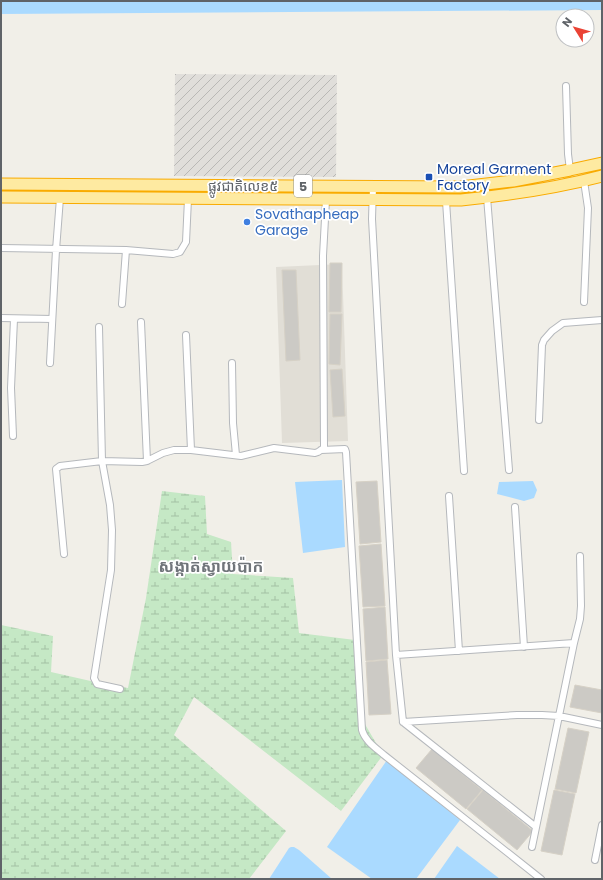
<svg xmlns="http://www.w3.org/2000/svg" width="603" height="880" viewBox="0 0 603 880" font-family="Poppins,'Noto Sans Khmer',sans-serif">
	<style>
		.industrial { fill: url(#industrial-furrows) }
		.education { fill: #e1ded6 }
		.wetland { fill: url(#wetland-marsh) }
		.water { fill: #aadaff }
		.building { fill: #cccac5; stroke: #d6d1c6 }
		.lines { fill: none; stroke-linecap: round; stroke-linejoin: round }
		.minor-casing { stroke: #b5b8bc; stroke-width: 8 }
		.trunk-casing { stroke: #f9ab00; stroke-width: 13 }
		.minor { stroke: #fff; stroke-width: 6 }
		.trunk { stroke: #feeaa1; stroke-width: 11 }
		.transit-dot { fill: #1a4fb4; stroke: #fff; stroke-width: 1.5 }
		.shop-dot { fill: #3f7fe0; stroke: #fff; stroke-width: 1.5 }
		.labels { text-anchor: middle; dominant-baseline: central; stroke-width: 3.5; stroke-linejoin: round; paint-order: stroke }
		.shield { fill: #fff; stroke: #8f9295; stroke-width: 1 }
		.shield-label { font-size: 13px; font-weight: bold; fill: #5f6368 }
		.transit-label { font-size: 14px; fill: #164399; stroke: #fff; text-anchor: start }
		.street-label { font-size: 14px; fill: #5f6368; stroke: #fff }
		.shop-label { font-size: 14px; fill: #366cbe; stroke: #fff; text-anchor: start }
		.quarter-label { font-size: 16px; font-weight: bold; fill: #70757a; stroke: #fff }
	</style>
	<defs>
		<pattern id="industrial-furrows" width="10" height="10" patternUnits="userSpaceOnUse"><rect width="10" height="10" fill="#e0deda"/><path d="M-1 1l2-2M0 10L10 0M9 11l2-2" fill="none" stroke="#b9b8b5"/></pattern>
		<pattern id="wetland-marsh" width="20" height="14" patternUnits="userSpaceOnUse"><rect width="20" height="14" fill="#c5e8c5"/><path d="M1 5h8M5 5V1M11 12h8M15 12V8" fill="none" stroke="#a3c0a4"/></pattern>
	</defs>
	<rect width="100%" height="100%" fill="#f1efe8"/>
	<path class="industrial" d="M175,74L337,75L336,177L174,176Z"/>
	<path class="education" d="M342,264L348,441L282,443L276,267Z"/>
	<path class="wetland" d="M162,491L205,496L207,534L231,542L233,574L293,578L299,633L355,640L359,714L383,755L341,811L194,697L174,735L286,831L249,879H1V625L53,636L51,672L95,682L128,688L146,598Z"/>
	<path class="water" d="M1,1H602V10L1,14Z
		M342,480L345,547L303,553L295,482Z
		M533,481L537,490L534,498L524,501L497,494L499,482Z
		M387,760L460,820L416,879H372L327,847Z
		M457,846L500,879H434Z
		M291,847H294L299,850L332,879H269L289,848Z"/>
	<path class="building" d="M330,263H342L341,312H329Z
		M282,270H296L300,360L286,361Z
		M330,314H342L340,365L329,364Z
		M342,369L345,416L333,417L330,370Z
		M377,481L381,542L360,544L356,482Z
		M381,544L385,606L363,607L359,546Z
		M385,607L388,659L366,661L363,609Z
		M387,660L391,714L369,715L366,662Z
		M575,685L602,690V713L570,707Z
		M568,728L589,732L576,793L555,789Z
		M432,749L482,790L466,809L416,768Z
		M483,790L533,831L517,850L467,809Z
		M554,790L575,794L562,855L541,851Z"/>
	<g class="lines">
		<g class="minor-casing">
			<path id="minor" d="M566,86L568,154L570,170
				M485,185L487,197L509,470
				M373,187L372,219L396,655L403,722L517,715H542L559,716L602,725
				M446,201L464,471
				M1,248L126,250L173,254L180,252L186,242L188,199
				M584,302L588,208L584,181
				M122,304L126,250
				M1,318L52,319
				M141,322L147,461
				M99,327L102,461L110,505L112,530L111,570L94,678L97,684L120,689
				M186,335L191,450
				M50,363L56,250L60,198
				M232,363L233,423L236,455
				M539,420L542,345L544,340L552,331L563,323L602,320
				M13,436L11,388L14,319
				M321,450L345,449L346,452L362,730C365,741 376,748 384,755L541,879
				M449,496L459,651
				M515,507L524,647
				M64,554L56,469L60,466L102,461L142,462L147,461L163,453L174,450H191L241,456L274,448L315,453L318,452L324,448L323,256L326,200
				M396,655L574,643
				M403,722L536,827
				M532,847L574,643L580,619L581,606L580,556
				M595,860L602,825"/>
		</g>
		<g class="trunk-casing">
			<path id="trunk" d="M1,184L460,187L513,181L570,170L602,163
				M1,197L461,200C509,195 556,188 602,176"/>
		</g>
		<use href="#minor" class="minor"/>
		<use href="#trunk" class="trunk"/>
	</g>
	<rect class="transit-dot" x="425" y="173" width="8" height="8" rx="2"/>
	<circle class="shop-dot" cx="247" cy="222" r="4"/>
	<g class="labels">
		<rect class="shield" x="294" y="175" width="18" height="22" rx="3"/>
		<g class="shield-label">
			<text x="303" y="186">5</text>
		</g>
		<g class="transit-label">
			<text x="437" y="169">Moreal Garment<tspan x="437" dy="16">Factory</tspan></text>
		</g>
		<g class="street-label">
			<text x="243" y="186">ផ្លូវជាតិលេខ៥</text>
		</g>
		<g class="shop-label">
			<text x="255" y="214">Sovathapheap<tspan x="255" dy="16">Garage</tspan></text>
		</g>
		<g class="quarter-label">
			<text x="211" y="566">សង្កាត់ស្វាយប៉ាក</text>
		</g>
	</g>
	<rect width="603" height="880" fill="none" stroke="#5f6368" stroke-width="4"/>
	<g transform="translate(575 28) rotate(307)"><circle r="19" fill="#ffffff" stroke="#bfc1c3"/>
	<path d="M0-3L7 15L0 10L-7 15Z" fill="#ea4335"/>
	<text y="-6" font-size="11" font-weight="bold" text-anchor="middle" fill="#5f6368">N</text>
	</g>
</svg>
